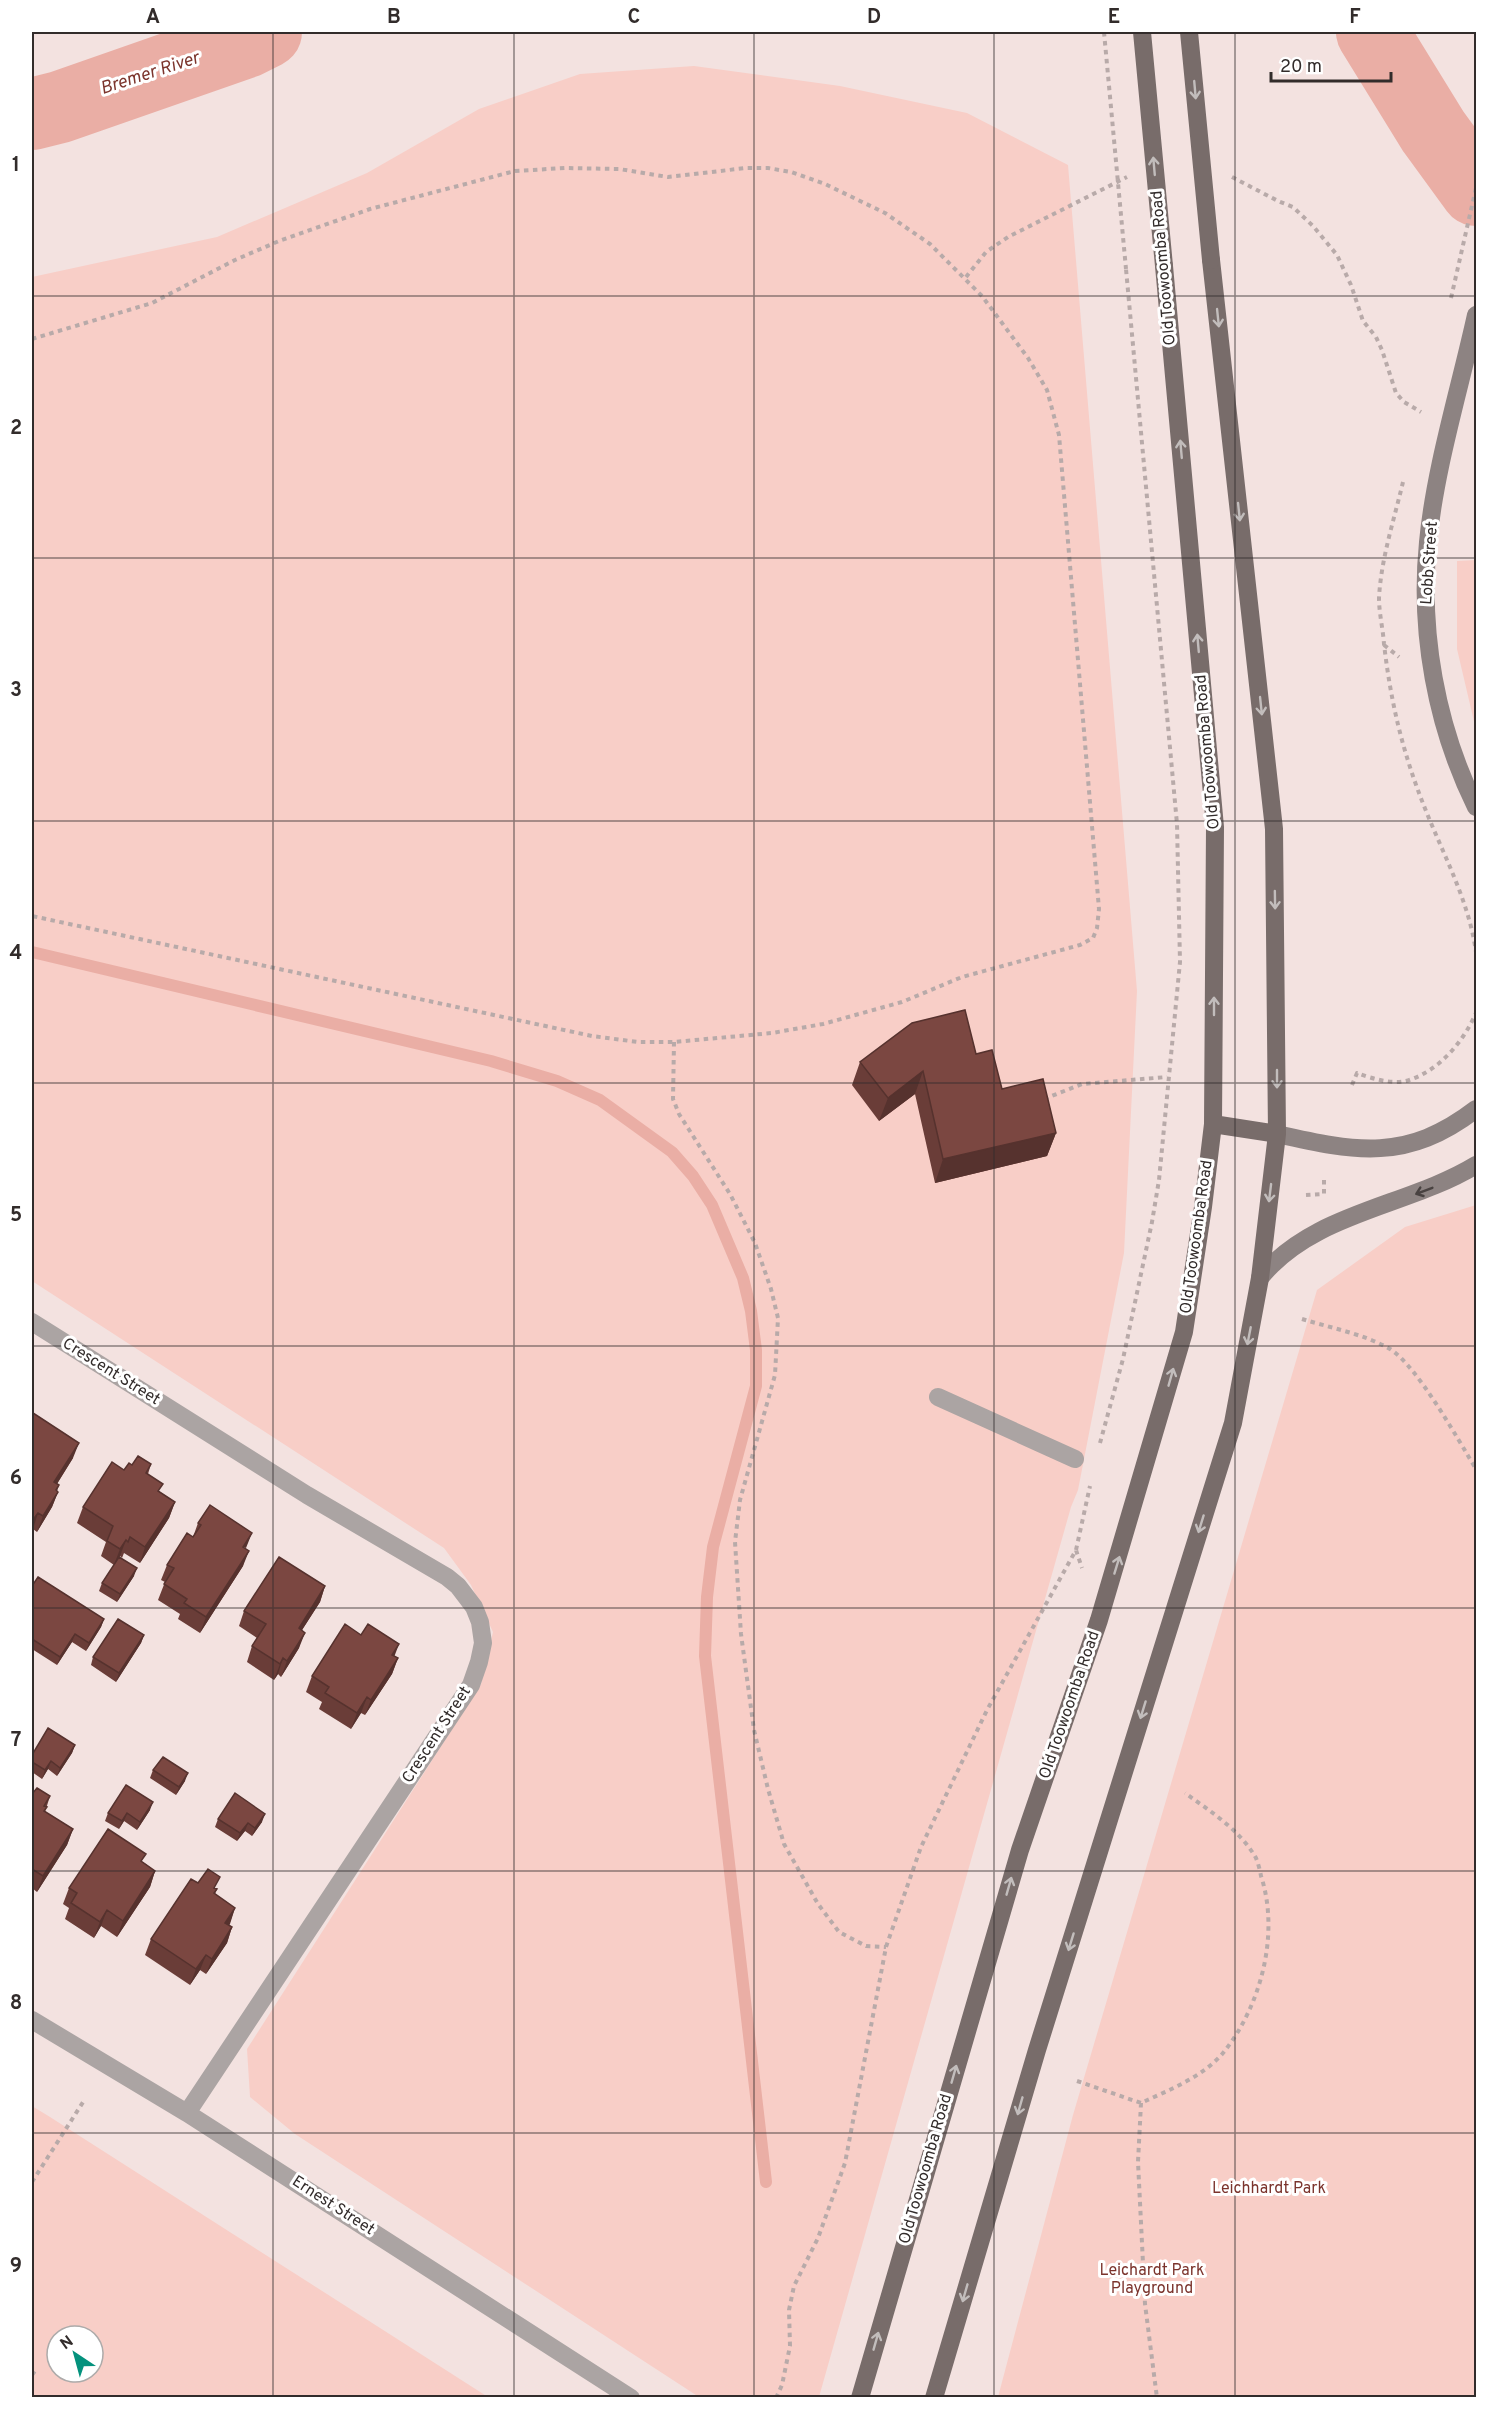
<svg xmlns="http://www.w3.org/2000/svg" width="1508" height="2429" viewBox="0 0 1508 2429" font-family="Overpass,sans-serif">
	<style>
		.green { fill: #f8cec7; fill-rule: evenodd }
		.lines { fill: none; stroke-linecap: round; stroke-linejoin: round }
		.stream { stroke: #eaaea5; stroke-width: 12 }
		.river { stroke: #eaaea5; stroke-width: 72 }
		.path { stroke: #b8aaa9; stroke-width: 4; stroke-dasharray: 4.5 4.5; stroke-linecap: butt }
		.lane { stroke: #aba4a3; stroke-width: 18 }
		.street { stroke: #aba4a3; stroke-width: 18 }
		.secondary { stroke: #8d8382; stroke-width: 18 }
		.primary { stroke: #786c6a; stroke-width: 18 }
		.path-bridge { stroke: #b8aaa9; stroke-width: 4; stroke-dasharray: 4.5 4.5; stroke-linecap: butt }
		.primary-bridge { stroke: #786c6a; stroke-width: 18 }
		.wall { fill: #6a3d38 }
		.shaded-wall { fill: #56322e }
		.building { fill: #7b4741; stroke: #56322e; stroke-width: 1.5 }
		.oneway { stroke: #c2bdbc }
		.oneway2 { stroke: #494241 }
		.grid { fill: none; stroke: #322c2b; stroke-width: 1.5; stroke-opacity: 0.55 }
		.labels { text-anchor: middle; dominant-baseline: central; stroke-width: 6; stroke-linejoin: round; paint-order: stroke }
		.street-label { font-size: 16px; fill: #322c2b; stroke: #fff }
		.park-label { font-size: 16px; fill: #7b332c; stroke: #fff }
		.water-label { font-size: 18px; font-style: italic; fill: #7c352d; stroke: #fff }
		.neatline { fill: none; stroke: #322c2b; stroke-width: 2 }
		.grid-label { font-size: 20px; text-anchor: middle; font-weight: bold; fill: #322c2b }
	</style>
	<rect width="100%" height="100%" fill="#f3e2e0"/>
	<path class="green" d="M694,66L840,86L967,113L1068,165L1137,991L1124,1253L1078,1490L1071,1507L819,2397H699L295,2134L250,2097L247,2049L481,1684L493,1632L471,1585L444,1548L32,1281V277L217,237L367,173L479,109L580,74Z
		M1476,560V730L1457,649V561Z
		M1476,1205V2397H998L1073,2115L1317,1290L1405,1227Z
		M32,2106L50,2117L488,2397H32ZM57,2336H93V2372H57Z"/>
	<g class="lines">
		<path class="stream" d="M32,952L491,1061L557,1081L600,1100L672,1152L693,1176L712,1205L743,1278L751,1311L756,1350V1386L713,1547L707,1597L705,1656L766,2182"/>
		<path class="river" d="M1372,32L1433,131L1476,190
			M32,114L60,107L246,42L266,32"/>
		<path class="path" d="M1232,177L1278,201L1293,207L1313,226L1337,255L1351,285L1363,321L1376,337L1382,350L1396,393L1404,402L1421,412
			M966,277L986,252L1008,237L1127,177
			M1451,298L1476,188
			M32,339L152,303L235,260L279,241L370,209L515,171L565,168L619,169L668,177L746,168H768L791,172L825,184L885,213L930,244L982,296L1028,358L1047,390L1059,435L1099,909L1097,928L1093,938L1080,945L962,977L902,1002L823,1024L772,1033L674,1042H638L592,1036L32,916
			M1403,482C1394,520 1381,559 1379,598C1379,613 1383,629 1384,644C1391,704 1403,754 1426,811C1445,858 1469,902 1476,952
			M1384,645L1399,657
			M674,1042L673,1099L679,1114L730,1194L755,1243L771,1289L778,1318L775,1375L740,1500L735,1542L741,1634L754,1730L768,1789L784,1844L818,1904L839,1932L866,1946L886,1947
			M1352,1085L1357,1073C1373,1079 1396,1086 1412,1079C1442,1068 1464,1040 1476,1013
			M1044,1099L1082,1084L1167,1077
			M1324,1180V1197
			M1306,1195L1323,1194
			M1302,1319C1331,1328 1364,1334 1390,1349C1418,1367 1457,1438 1476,1469
			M1100,1443L1123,1359L1152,1222L1159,1180L1180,962L1177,824L1126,269
			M1076,1550L1082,1568
			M1077,2081L1141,2103C1169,2090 1203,2077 1223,2053C1261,2006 1280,1934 1261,1876C1260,1870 1258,1863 1256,1858C1240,1830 1210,1811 1185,1793
			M1141,2103L1138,2162L1145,2304L1157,2398
			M32,2182L85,2099
			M32,2375L35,2371
			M776,2398L782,2385L790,2346L789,2310L794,2286L818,2238L845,2163L886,1947L921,1847L987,1710L1076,1550L1090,1486"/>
		<path class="lane" d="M938,1397L1075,1459"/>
		<path class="street" d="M32,1322L307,1495L447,1577L458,1586L474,1607L480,1622L483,1643L479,1662L471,1685L187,2113
			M32,2020L187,2113L631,2398"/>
		<path class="secondary" d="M1476,315C1460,388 1435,468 1428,542C1419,632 1436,726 1476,807
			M1277,1134C1356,1152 1407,1162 1476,1109
			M1260,1278C1313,1212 1407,1207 1476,1165"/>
		<path class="primary" d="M1213,1124L1277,1134
			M860,2398L1020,1850L1099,1620L1184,1332L1203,1207L1213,1124L1215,827L1164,266
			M934,2398L1037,2050L1233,1423L1260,1278L1277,1134L1274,829L1211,260"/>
		<path class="path-bridge" d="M1104,32L1126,269"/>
		<path class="primary-bridge" d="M1142,32L1164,266
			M1189,32L1211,260"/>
	</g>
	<path class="wall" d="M976,1054L1002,1089L1056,1133L1047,1156L935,1183L915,1094L879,1121L852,1085L860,1062Z
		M32,1415L73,1458L57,1484V1491L58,1492L52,1507L37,1532L33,1529Z
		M151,1464L148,1474L160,1492L175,1502L169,1518L140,1563L124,1553L122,1558L120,1556L119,1558L134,1576L117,1602L99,1591L102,1583L114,1565L101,1556L106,1542L77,1523L83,1507L124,1470L132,1465Z
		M198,1523L246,1549L243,1566L200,1633L178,1619L180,1614L158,1600L165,1582L161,1580L167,1565L193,1537Z
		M32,1586L104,1619L101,1627L86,1651L72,1642L57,1665L32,1649Z
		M325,1586L320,1602L302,1630L299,1648L281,1677L278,1674L274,1680L247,1662L252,1646L257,1638L239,1626L244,1611Z
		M144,1635L141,1643L116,1682L91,1665L93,1657Z
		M394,1656L398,1658L392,1674L365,1715L361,1713L351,1729L319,1709L322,1702L306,1692L312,1676Z
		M75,1745L72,1753L57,1776L48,1769L42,1779L32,1772V1755Z
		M153,1770L185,1781L176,1795L150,1778Z
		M32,1794L50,1796L45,1812L73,1829L67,1845L37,1892L32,1888Z
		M150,1810L137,1830L124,1821L119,1829L105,1821L108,1813Z
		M218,1819L262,1822L252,1836L245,1831L237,1841L215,1827Z
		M143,1862L155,1871L150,1887L117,1937L101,1926L94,1938L65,1919L69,1908L63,1904L69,1888Z
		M198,1883L217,1889L215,1894L235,1908L229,1925L232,1927L227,1943L206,1974L200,1970L190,1985L145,1955L151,1939Z"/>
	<path class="shaded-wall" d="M923,1071L915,1094L879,1121L888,1098Z
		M1056,1133L1047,1156L935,1183L943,1159Z
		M79,1443L73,1458L48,1498L54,1482Z
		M59,1485L55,1497L58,1492L52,1507L37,1532L43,1516Z
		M175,1502L169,1518L140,1563L145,1547Z
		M38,1513L33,1529L32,1530V1521Z
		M252,1533L246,1548L243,1547Z
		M126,1540L120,1556L114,1565L120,1549Z
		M249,1551L243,1566L200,1633L206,1617Z
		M137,1568L134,1576L117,1602L120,1594Z
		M325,1586L320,1602L293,1644L299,1628Z
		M104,1619L101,1627L86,1651L89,1643Z
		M305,1633L299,1648L281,1677L287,1661Z
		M75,1634L72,1642L57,1665L60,1657Z
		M144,1635L141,1643L116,1682L119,1673Z
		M399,1644L393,1660L392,1655Z
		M283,1658L278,1674L274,1680L280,1664Z
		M398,1658L392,1674L365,1715L371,1700Z
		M367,1697L361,1713L351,1729L357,1713Z
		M75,1745L72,1753L57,1776L60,1768Z
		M51,1761L48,1769L42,1779L45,1770Z
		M188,1773L185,1781L176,1795L179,1787Z
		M153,1802L150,1810L137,1830L140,1822Z
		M127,1813L124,1821L119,1829L122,1821Z
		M265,1814L262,1822L252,1836L255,1828Z
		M248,1823L245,1831L237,1841L240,1833Z
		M73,1829L67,1845L37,1892L43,1876Z
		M155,1871L150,1887L117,1937L123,1921Z
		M235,1908L230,1924L220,1938L225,1923Z
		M107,1910L101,1926L94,1938L100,1922Z
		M232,1927L227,1943L206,1974L212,1959Z
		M206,1955L200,1970L190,1985L196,1969Z"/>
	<path class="building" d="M965,1010L976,1054L992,1050L1002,1089L1043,1079L1056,1133L943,1159L923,1071L888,1098L860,1062L912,1023Z
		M33,1413L79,1443L54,1482L59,1485L56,1490L58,1492L43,1516L38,1513L32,1521V1415Z
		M138,1456L151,1464L146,1473L163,1484L158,1491L175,1502L145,1547L130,1537L128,1542L126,1540L120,1549L107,1541L113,1526L83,1507L112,1462L124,1470L129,1463L132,1465Z
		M210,1505L252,1533L243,1547L249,1551L206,1617L184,1603L187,1599L164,1584L174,1568L167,1565L187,1533L193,1537L201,1525L198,1523Z
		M119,1557L137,1568L120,1594L102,1583Z
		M279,1557L325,1586L299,1628L305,1633L287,1661L283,1658L280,1664L252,1646L266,1624L244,1611Z
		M38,1577L104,1619L89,1643L75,1634L60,1657L32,1639V1586Z
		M118,1619L144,1635L119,1673L93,1657Z
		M345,1624L361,1635L368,1624L399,1644L392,1655L398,1658L371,1700L367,1697L357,1713L325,1693L329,1687L312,1676Z
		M48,1728L75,1745L60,1768L51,1761L45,1770L32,1762V1755Z
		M163,1757L188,1773L179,1787L153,1770Z
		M126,1785L153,1802L140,1822L127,1813L122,1821L108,1813Z
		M37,1788L50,1796L44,1806L47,1807L44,1811L73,1829L43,1876L32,1869V1794Z
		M235,1793L265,1814L255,1828L248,1823L240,1833L218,1819Z
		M108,1829L146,1854L141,1861L155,1871L123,1921L107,1910L100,1922L71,1903L77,1893L69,1888Z
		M208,1869L220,1877L214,1888L217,1889L214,1893L235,1908L225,1923L232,1927L212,1959L206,1955L196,1969L151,1939L191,1879L198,1883Z"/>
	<defs><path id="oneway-shaft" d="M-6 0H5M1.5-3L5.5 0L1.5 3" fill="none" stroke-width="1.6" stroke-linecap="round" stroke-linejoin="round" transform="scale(1.5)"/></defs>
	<g class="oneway">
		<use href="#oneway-shaft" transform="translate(1195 90) rotate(85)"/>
		<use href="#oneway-shaft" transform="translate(1154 166) rotate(-95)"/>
		<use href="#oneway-shaft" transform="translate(1218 318) rotate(84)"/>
		<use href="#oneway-shaft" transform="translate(1181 449) rotate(-95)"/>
		<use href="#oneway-shaft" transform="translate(1239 512) rotate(84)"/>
		<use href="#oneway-shaft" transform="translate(1198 643) rotate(-95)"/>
		<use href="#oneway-shaft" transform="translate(1261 706) rotate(84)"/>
		<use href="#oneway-shaft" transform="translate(1275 900) rotate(89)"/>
		<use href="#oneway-shaft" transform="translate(1214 1006) rotate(-90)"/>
		<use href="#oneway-shaft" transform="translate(1277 1079) rotate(90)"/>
		<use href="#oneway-shaft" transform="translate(1270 1193) rotate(97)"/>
		<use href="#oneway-shaft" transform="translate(1249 1336) rotate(101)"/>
		<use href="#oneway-shaft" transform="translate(1171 1377) rotate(-74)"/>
		<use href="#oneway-shaft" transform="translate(1201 1524) rotate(107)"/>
		<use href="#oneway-shaft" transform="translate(1117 1565) rotate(-73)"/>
		<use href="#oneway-shaft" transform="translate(1143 1710) rotate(107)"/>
		<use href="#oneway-shaft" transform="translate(1009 1886) rotate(-74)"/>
		<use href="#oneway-shaft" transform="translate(1071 1942) rotate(107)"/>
		<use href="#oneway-shaft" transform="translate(954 2074) rotate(-74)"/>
		<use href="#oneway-shaft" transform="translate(1020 2106) rotate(106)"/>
		<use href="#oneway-shaft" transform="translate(965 2293) rotate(106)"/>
		<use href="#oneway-shaft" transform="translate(876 2341) rotate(-74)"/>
	</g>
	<use class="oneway2" href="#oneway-shaft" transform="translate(1424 1191) rotate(159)"/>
	<path class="grid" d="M273,32V2398M514,32V2398M754,32V2398M994,32V2398M1235,32V2398M32,296H1476M32,558H1476M32,821H1476M32,1083H1476M32,1346H1476M32,1608H1476M32,1871H1476M32,2133H1476"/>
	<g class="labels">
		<g class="street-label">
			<text transform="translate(1164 268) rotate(-95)">Old Toowoomba Road</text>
			<text transform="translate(1430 563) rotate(-86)">Lobb Street</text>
			<text transform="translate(1208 752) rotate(-95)">Old Toowoomba Road</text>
			<text transform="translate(1197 1237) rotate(-82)">Old Toowoomba Road</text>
			<text transform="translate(111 1372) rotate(32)">Crescent Street</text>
			<text transform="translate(1070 1705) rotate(-71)">Old Toowoomba Road</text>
			<text transform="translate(437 1735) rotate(-57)">Crescent Street</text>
			<text transform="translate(926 2169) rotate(-74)">Old Toowoomba Road</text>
			<text transform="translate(333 2206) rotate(33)">Ernest Street</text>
		</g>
		<g class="park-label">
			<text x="1269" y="2189">Leichhardt Park</text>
			<text x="1152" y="2271">Leichardt Park<tspan x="1152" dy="18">Playground</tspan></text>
		</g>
		<g class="water-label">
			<text transform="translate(150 74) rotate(-18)">Bremer River</text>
		</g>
	</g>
	<rect width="1508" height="2429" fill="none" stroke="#ffffff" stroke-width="66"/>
	<g transform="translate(75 2354) rotate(324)"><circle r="28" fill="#ffffff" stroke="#adabaa" stroke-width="1.5"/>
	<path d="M0-4.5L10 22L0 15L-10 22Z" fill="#04927d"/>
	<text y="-9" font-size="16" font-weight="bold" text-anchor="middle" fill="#322c2b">N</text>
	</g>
	<path d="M1271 72v9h120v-9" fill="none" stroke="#322c2b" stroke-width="3"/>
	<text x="1280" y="72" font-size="18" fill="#322c2b" stroke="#ffffff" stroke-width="4.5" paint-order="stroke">20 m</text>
	<rect x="33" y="33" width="1442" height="2363" class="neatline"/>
	<g class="grid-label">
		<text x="153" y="23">A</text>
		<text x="394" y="23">B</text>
		<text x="634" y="23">C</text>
		<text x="874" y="23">D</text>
		<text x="1114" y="23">E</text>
		<text x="1355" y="23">F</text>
		<text x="16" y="171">1</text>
		<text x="16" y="434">2</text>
		<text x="16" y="696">3</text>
		<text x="16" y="959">4</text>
		<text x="16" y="1221">5</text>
		<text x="16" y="1484">6</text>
		<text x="16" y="1746">7</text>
		<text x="16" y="2009">8</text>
		<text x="16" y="2272">9</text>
	</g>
</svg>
